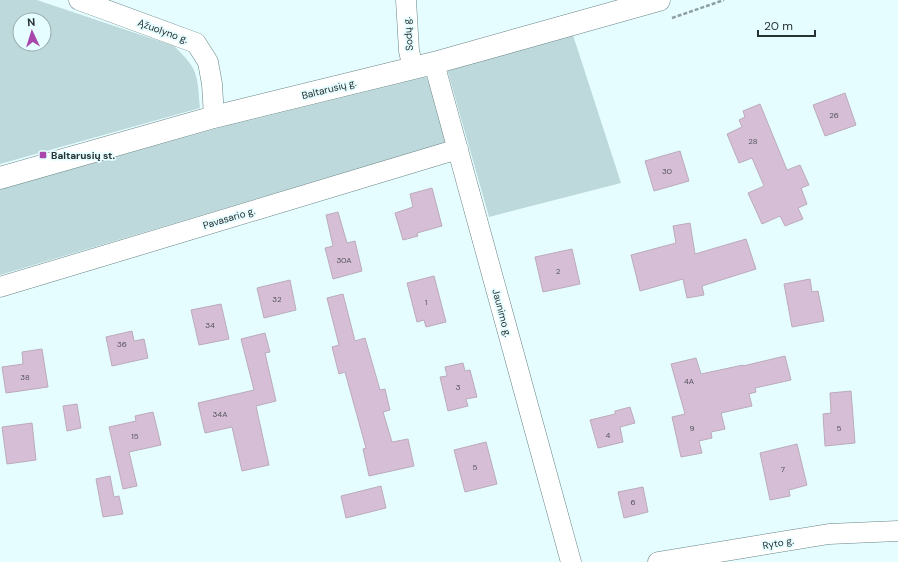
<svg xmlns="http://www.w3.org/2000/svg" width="898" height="562" viewBox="0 0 898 562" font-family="'DM Sans',sans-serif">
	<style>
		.green { fill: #bdd9db; fill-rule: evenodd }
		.building { fill: #d7bed7; stroke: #bbabbb }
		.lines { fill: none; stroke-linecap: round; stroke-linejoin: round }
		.minor-casing { stroke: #698385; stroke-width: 21 }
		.secondary-casing { stroke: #698385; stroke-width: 23 }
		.path { stroke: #8e9fa1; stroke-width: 2.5; stroke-dasharray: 4 2; stroke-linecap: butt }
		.minor { stroke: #fff; stroke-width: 20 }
		.secondary { stroke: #fff; stroke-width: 22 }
		.poi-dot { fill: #a846ac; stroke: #e6fdff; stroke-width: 1.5 }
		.labels { text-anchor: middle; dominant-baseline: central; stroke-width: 3.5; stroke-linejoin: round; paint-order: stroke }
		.number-label { font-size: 8px; fill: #53555c }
		.street-label { font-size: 10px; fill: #273233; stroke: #e6fdff }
		.poi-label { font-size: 10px; font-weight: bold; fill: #273233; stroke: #e6fdff; text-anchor: start }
	</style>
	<rect width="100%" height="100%" fill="#e6fdff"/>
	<path class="green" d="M0,0H37L174,46C199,70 197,74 200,108L0,164ZM20,20H44V44H20Z
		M572,32L621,183L489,217L447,69Z
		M426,77L437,94L448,142L0,275V189L222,127Z"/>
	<path class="building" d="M845,93L856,125L825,136L813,105Z
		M760,104L787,170L800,165L809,185L801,188L807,204L798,208L803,219L785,226L780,216L762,224L748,193L764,186L752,158L739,163L727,134L742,127L739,120L745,117L743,111Z
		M680,151L689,181L654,191L645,161Z
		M432,188L442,226L417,233L418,236L403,240L395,213L413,207L410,194Z
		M338,212L347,243L355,241L362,271L333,279L325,248L333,246L326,215Z
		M690,223L695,254L746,239L756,269L702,286L704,295L687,298L683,279L640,291L631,255L676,243L673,226Z
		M572,249L580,284L543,292L535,257Z
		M434,276L446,322L426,327L424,320L417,322L407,283Z
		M810,279L812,292L818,291L824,321L792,327L784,284Z
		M290,280L296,310L264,318L257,288Z
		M343,294L355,341L365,338L380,390L385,389L390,410L383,412L392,442L408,439L414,466L369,476L363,449L366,448L345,372L339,374L332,347L339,345L327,298Z
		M221,304L229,339L199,345L191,310Z
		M132,331L134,341L144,339L148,358L112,366L106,337Z
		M265,333L270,352L265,353L276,401L256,406L269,465L242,471L232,427L205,433L198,403L254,390L241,339Z
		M42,349L48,387L6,393L2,367L23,364L22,352Z
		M785,356L791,380L755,388L756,392L749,394L752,406L721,413L725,429L711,432L712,438L699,441L702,453L681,457L672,417L685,414L671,364L696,358L701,374L743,365V366Z
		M463,363L465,371L470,370L477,397L466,399L468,406L448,411L440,377L447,376L445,367Z
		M851,391L855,443L825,446L823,414L831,413L830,393Z
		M77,404L81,428L67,431L63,406Z
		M630,407L635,423L620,427L623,442L598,448L590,420L615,414V411Z
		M153,412L161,445L129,452L137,486L123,489L109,427L136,421L135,416Z
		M32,423L36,460L7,464L2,427Z
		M486,442L497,484L465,492L454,450Z
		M797,444L807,485L789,490L790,496L770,500L760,453Z
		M110,476L114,497L119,496L123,514L103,517L96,479Z
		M381,486L386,508L346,518L341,496Z
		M643,487L648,512L624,518L618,492Z"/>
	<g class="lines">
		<g class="minor-casing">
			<path id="minor" d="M79,0L196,43L208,62L212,84L214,117
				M406,0L409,51L413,68
				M434,63L571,562
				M0,287L458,149
				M658,562L829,534L898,531"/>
		</g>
		<g class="secondary-casing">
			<path id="secondary" d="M0,178L214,117L434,63L659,0"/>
		</g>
		<path class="path" d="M672,18L724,0"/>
		<use href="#minor" class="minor"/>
		<use href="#secondary" class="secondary"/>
	</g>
	<rect class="poi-dot" x="39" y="151" width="8" height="8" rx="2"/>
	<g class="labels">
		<g class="number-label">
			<text x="834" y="115">26</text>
			<text x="753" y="141">28</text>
			<text x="667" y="171">30</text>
			<text x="344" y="260">30A</text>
			<text x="558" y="271">2</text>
			<text x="277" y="299">32</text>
			<text x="426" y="302">1</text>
			<text x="210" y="325">34</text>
			<text x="122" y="344">36</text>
			<text x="25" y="377">38</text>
			<text x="689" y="381">4A</text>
			<text x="458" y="387">3</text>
			<text x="220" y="414">34A</text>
			<text x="692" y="428">9</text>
			<text x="839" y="428">5</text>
			<text x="608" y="435">4</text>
			<text x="135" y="436">15</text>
			<text x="475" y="467">5</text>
			<text x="783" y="469">7</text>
			<text x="633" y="502">6</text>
		</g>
		<g class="street-label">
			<text transform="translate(163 31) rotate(20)">Ąžuolyno g.</text>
			<text transform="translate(408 34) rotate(-95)">Sodų g.</text>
			<text transform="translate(329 89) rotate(-14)">Baltarusių g.</text>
			<text transform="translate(229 218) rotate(-17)">Pavasario g.</text>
			<text transform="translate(502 313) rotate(75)">Jaunimo g.</text>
			<text transform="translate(778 543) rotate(-10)">Ryto g.</text>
		</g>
		<g class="poi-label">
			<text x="51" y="155">Baltarusių st.</text>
		</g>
	</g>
	<g transform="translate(32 32) rotate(356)"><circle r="19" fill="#e6fdff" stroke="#9aacad"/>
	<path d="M0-3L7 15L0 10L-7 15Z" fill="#a846ac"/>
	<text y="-6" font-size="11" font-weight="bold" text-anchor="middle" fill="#273233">N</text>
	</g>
	<path d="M758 30v6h57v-6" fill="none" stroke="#273233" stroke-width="2"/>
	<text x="764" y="30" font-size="12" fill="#273233" stroke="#e6fdff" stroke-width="3" paint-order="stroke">20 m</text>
</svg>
